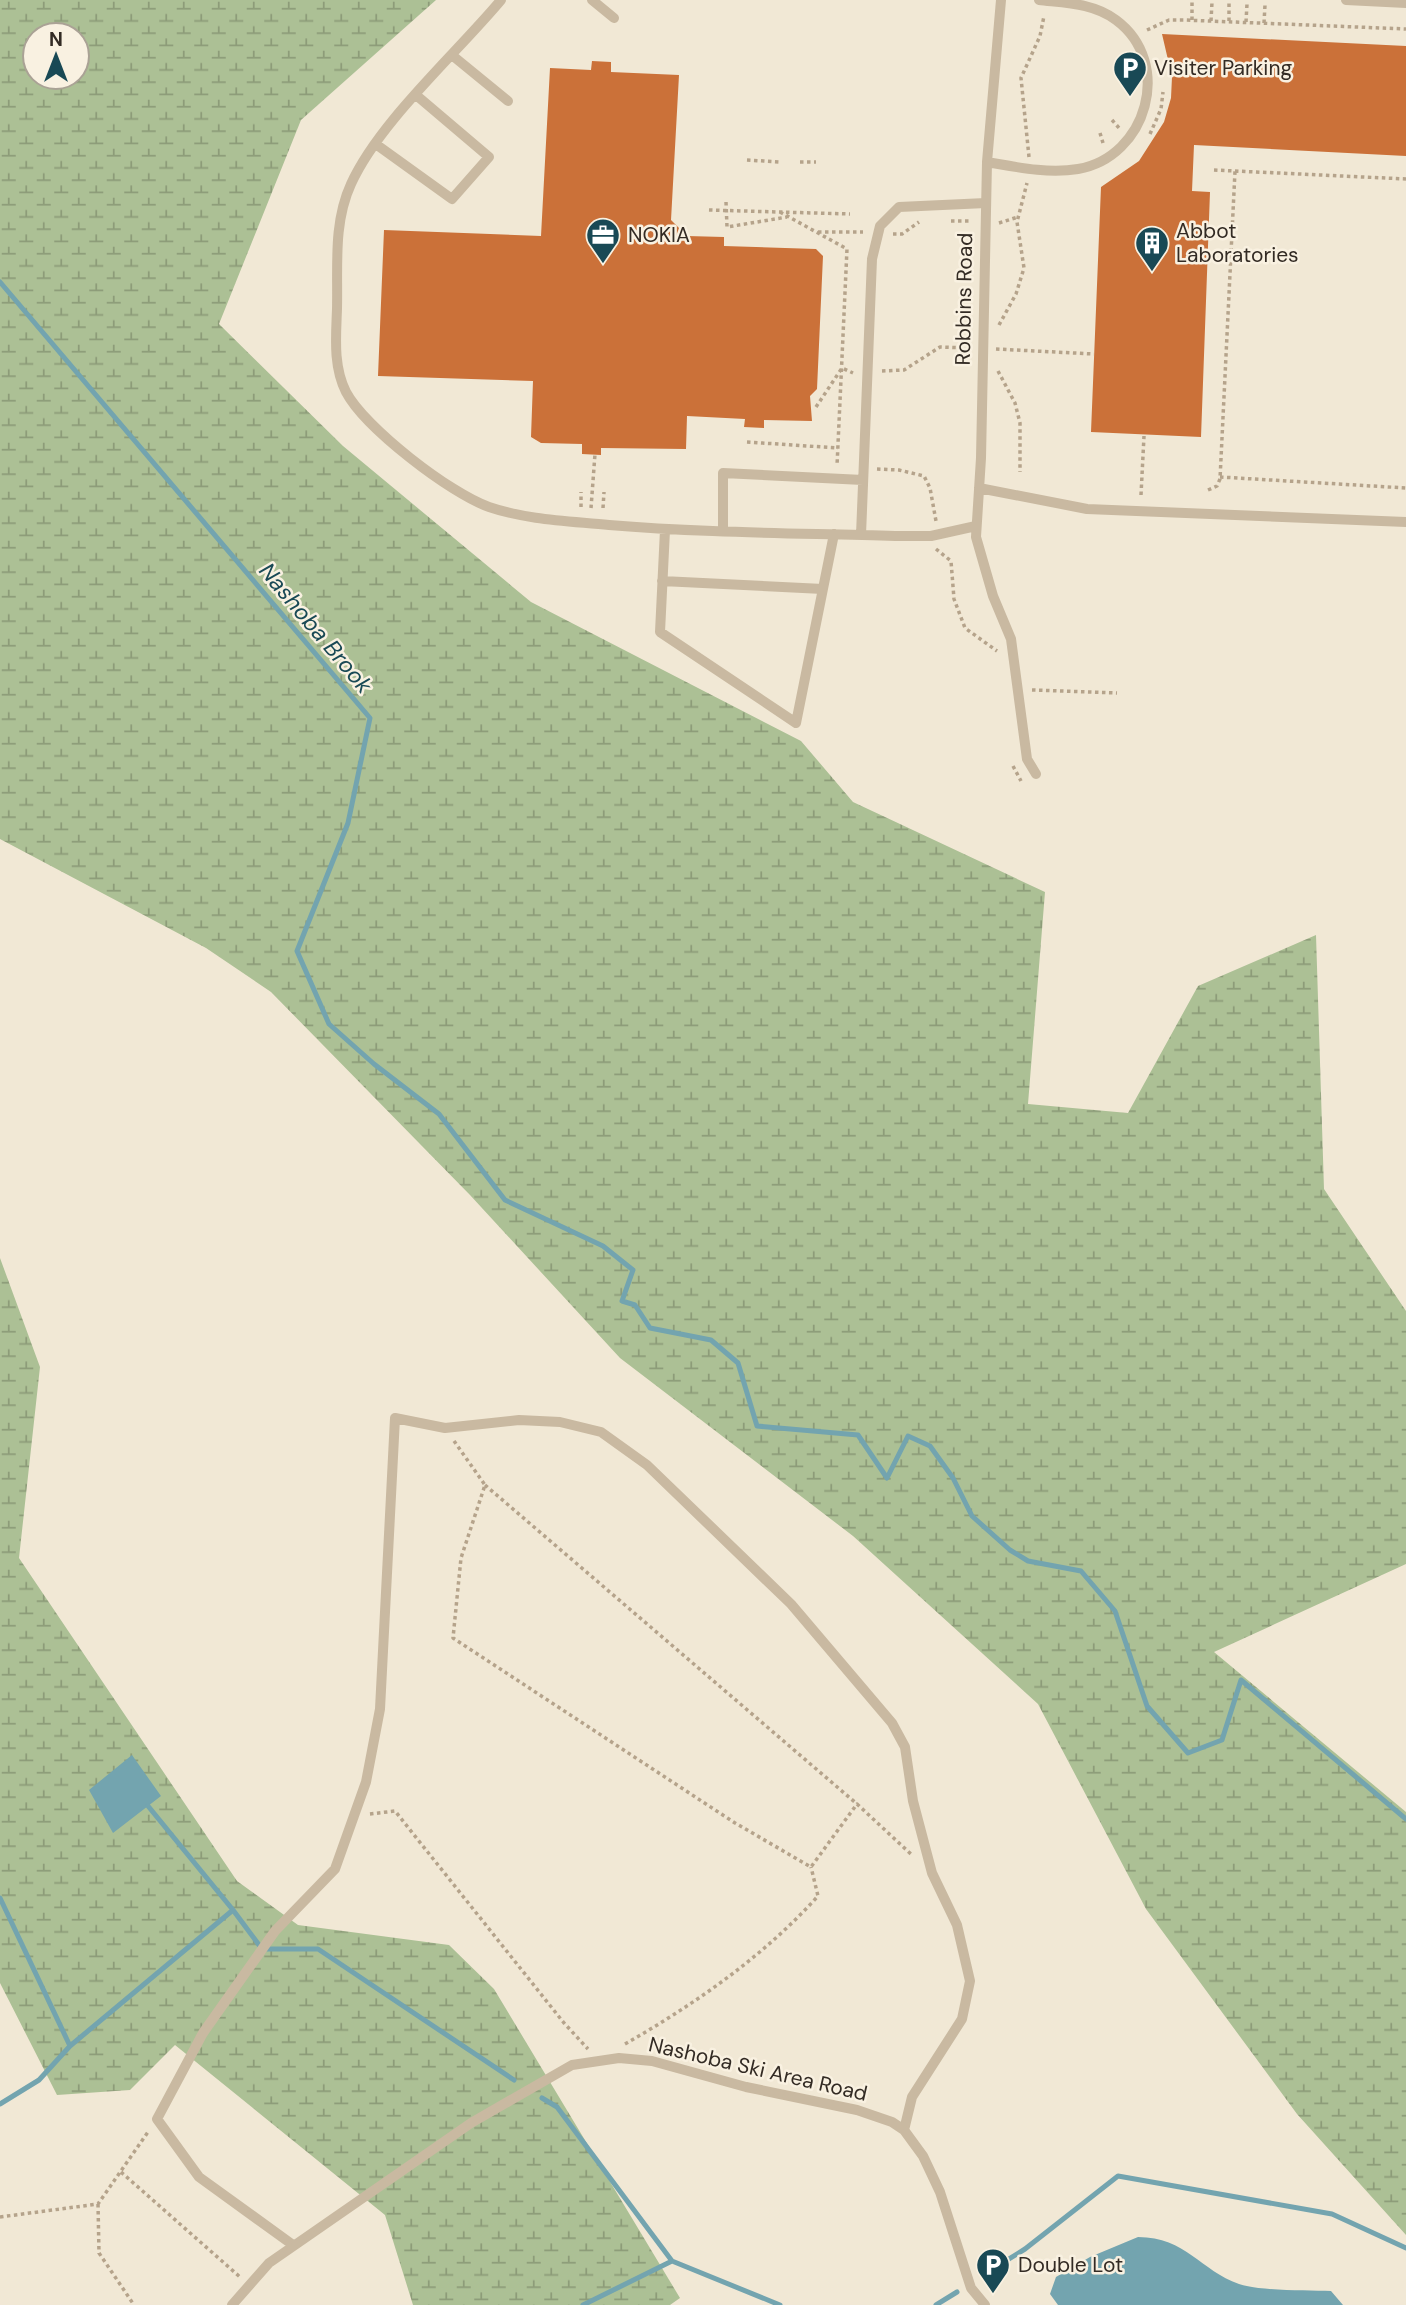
<svg xmlns="http://www.w3.org/2000/svg" width="1406" height="2305" viewBox="0 0 1406 2305" font-family="'DM Sans',sans-serif">
	<style>
		.wetland { fill: url(#wetland-marsh); fill-rule: evenodd }
		.water { fill: #73a4af }
		.lines { fill: none; stroke-linecap: round; stroke-linejoin: round }
		.stream { stroke: #73a4af; stroke-width: 5 }
		.building { fill: #cb7139 }
		.path { stroke: #b5a38b; stroke-width: 3.5; stroke-dasharray: 3.5 3.5; stroke-linecap: butt }
		.lane { stroke: #c9b9a1; stroke-width: 10 }
		.labels { text-anchor: middle; dominant-baseline: central; stroke-width: 5; stroke-linejoin: round; paint-order: stroke }
		.poi-label { font-size: 21px; fill: #332b24; stroke: #f9f1e1; text-anchor: start }
		.street-label { font-size: 21px; fill: #332b24; stroke: #f9f1e1 }
		.water-label { font-size: 23px; font-style: italic; fill: #194955; stroke: #f9f1e1 }
	</style>
	<defs>
		<pattern id="wetland-marsh" width="20" height="14" patternUnits="userSpaceOnUse" patternTransform="scale(1.75)"><rect width="20" height="14" fill="#acc095"/><path d="M1 5h8M5 5V1M11 12h8M15 12V8" fill="none" stroke="#8d9c79"/></pattern>
	</defs>
	<rect width="100%" height="100%" fill="#f1e8d5"/>
	<path class="wetland" d="M0,0H436L301,120L219,324L343,446L531,602L801,741L853,802L1045,892L1028,1104L1128,1113L1198,986L1316,935L1324,1189L1406,1311V1564L1214,1652L1406,1812V2235L1297,2114L1146,1909L1038,1704L853,1536L620,1358L470,1195L271,992L206,948L0,839ZM77,35V77H35V35Z
		M0,1258L40,1367L19,1558L237,1881L298,1925L449,1945L494,1989L680,2298L670,2305H413L385,2215L175,2045L130,2090L57,2095L0,1983Z"/>
	<path class="water" d="M132,1755L161,1796L113,1833L89,1790Z
		M1138,2237C1186,2237 1201,2271 1239,2284C1259,2291 1307,2290 1331,2291L1343,2305H1058L1050,2294L1056,2277L1090,2257Z"/>
	<g class="lines">
		<path class="stream" d="M0,282L370,718L348,823L297,951L329,1024L374,1064L439,1114L505,1200L603,1246L633,1270L622,1301L635,1305L650,1328L711,1340L738,1363L757,1426L858,1435L887,1478L908,1436L930,1446L953,1478L972,1516L1010,1550L1028,1561L1081,1571L1115,1611L1147,1706L1188,1753L1222,1740L1241,1680L1406,1819
			M148,1806L233,1910
			M0,1898L70,2046L233,1910L262,1949H318L514,2080
			M542,2098L557,2107L672,2261L780,2305
			M0,2104L39,2080L70,2046
			M983,2275L1025,2249L1118,2176L1332,2214L1406,2248
			M583,2305L672,2261
			M936,2305L957,2292"/>
	</g>
	<path class="building" d="M1162,34L1406,46V156L1194,145L1192,191L1210,192L1201,437L1091,432L1101,187L1139,161L1164,122L1171,98L1172,77Z
		M592,61L611,62V72L679,75L671,220L687,236L724,237V246L816,249L823,256L817,389L810,396L812,421L764,420V428L744,427L745,419L687,416L686,449L601,448V455L582,454V444L541,443L531,437L533,381L378,376L384,230L541,236L550,68L591,70Z"/>
	<g class="lines">
		<path class="path" d="M1192,20V1
			M1211,21L1212,2
			M1229,21V3
			M1246,22L1247,4
			M1264,23L1265,5
			M1147,30L1169,20H1184L1406,29
			M1112,120L1120,129
			M1100,133L1103,143
			M1150,134L1161,109L1163,92
			M1029,157L1021,78L1040,36L1044,16
			M747,160L780,162
			M800,162H816
			M1214,170L1406,179
			M726,202L727,227L787,217
			M709,210L850,214
			M780,212L847,249L837,466
			M951,221H969
			M999,223L1018,217
			M818,232H863
			M893,234H902L919,222
			M999,325L1016,294L1024,268L1017,222L1027,183
			M996,349L1094,354
			M882,371L904,370L940,347L966,348
			M998,371L1015,403L1020,423V472
			M816,407L842,368L853,373
			M747,442L838,448
			M877,469L899,470L924,476L930,488L936,521
			M1220,477L1406,488
			M1208,490L1217,486L1220,479L1235,171
			M1141,495L1144,436
			M581,507V492
			M591,508L595,454
			M603,508L604,492
			M936,549L951,561L954,599L965,628L997,651
			M1032,690L1117,693
			M1013,766L1021,781
			M454,1441L485,1485L461,1558L453,1638L735,1823L811,1867L857,1804L913,1856
			M485,1485L857,1804
			M370,1814L395,1811L564,2023L588,2049
			M625,2044C695,2004 764,1956 818,1896L811,1867
			M121,2172L240,2277
			M98,2204L99,2253L134,2305
			M0,2217L98,2204L148,2132"/>
		<path class="lane" d="M501,0C456,54 379,122 351,184C333,223 338,267 337,309C336,337 333,366 346,392C365,428 451,494 489,507C527,520 570,521 609,525C704,533 800,533 895,536H931L976,526
			M592,0L614,18
			M1001,0L987,162L981,458L976,537L993,596L1011,639L1027,759L1036,774
			M1346,0L1406,3
			M453,56L508,101
			M377,145L452,199L489,157L416,95
			M987,162C1016,167 1048,174 1078,169C1147,157 1174,63 1116,20C1094,3 1065,3 1039,0
			M979,488L1087,509L1406,522
			M665,530L660,632L796,723L834,534
			M723,531V473L863,480
			M861,535L872,259L880,226L899,207L986,203
			M662,581L823,589
			M293,2245L199,2177L157,2119L203,2033L275,1931L335,1869L366,1782L380,1709L395,1418L445,1428L519,1420L560,1422L601,1432L647,1465L791,1604L892,1723L905,1747L913,1801L932,1873L957,1925L970,1981L962,2019L912,2097L904,2130
			M232,2305L269,2263L471,2123L572,2065L619,2058L652,2061L746,2087L857,2110L892,2122L904,2130L923,2156L940,2192L971,2288L985,2305"/>
	</g>
	<defs>
		<g id="parking-pin" transform="scale(1.75)"><path d="M0 17L-7.5 6A9.5 9.5 0 1 1 7.5 6Z" fill="#194955" stroke="#f9f1e1"/><path d="M-3.5-5.5H1a3.5 3.5 0 0 1 0 7H-1V5.5H-3.5ZM-1-3.4V-.6H.8a1.4 1.4 0 0 0 0-2.8Z" fill="#fff"/></g>
		<g id="office-pin" transform="scale(1.75)"><path d="M0 17L-7.5 6A9.5 9.5 0 1 1 7.5 6Z" fill="#194955" stroke="#f9f1e1"/><path d="M-6-3h4V-5.5h4V-3h4V5H-6ZM-1-4.5V-3h2v-1.5ZM-6 0V1H6V0Z" fill="#fff"/></g>
		<g id="building-pin" transform="scale(1.75)"><path d="M0 17L-7.5 6A9.5 9.5 0 1 1 7.5 6Z" fill="#194955" stroke="#f9f1e1"/><path d="M-4-6H4V6H1V3H-1V6H-4ZM-2.5-4.3h1.7v1.8h-1.7ZM.8-4.3h1.7v1.8H.8ZM-2.5-1h1.7V.8h-1.7ZM.8-1h1.7V.8H.8Z" fill="#fff"/></g>
	</defs>
	<g fill-rule="evenodd">
		<use href="#parking-pin" x="1130" y="68"/>
		<use href="#office-pin" x="603" y="235"/>
		<use href="#building-pin" x="1152" y="243"/>
		<use href="#parking-pin" x="993" y="2265"/>
	</g>
	<g class="labels">
		<g class="poi-label">
			<text x="1154" y="68">Visiter Parking</text>
			<text x="1176" y="231">Abbot<tspan x="1176" dy="24">Laboratories</tspan></text>
			<text x="628" y="235">NOKIA</text>
			<text x="1018" y="2265">Double Lot</text>
		</g>
		<g class="street-label">
			<text transform="translate(964 299) rotate(-89)">Robbins Road</text>
			<text transform="translate(758 2069) rotate(13)">Nashoba Ski Area Road</text>
		</g>
		<g class="water-label">
			<text transform="translate(316 628) rotate(50)">Nashoba Brook</text>
		</g>
	</g>
	<g transform="translate(56 56)"><circle r="33" fill="#f9f1e1" stroke="#aaa295" stroke-width="2"/>
	<path d="M0-5L12 26L0 18L-12 26Z" fill="#194955"/>
	<text y="-10" font-size="19" font-weight="bold" text-anchor="middle" fill="#332b24">N</text>
	</g>
</svg>
